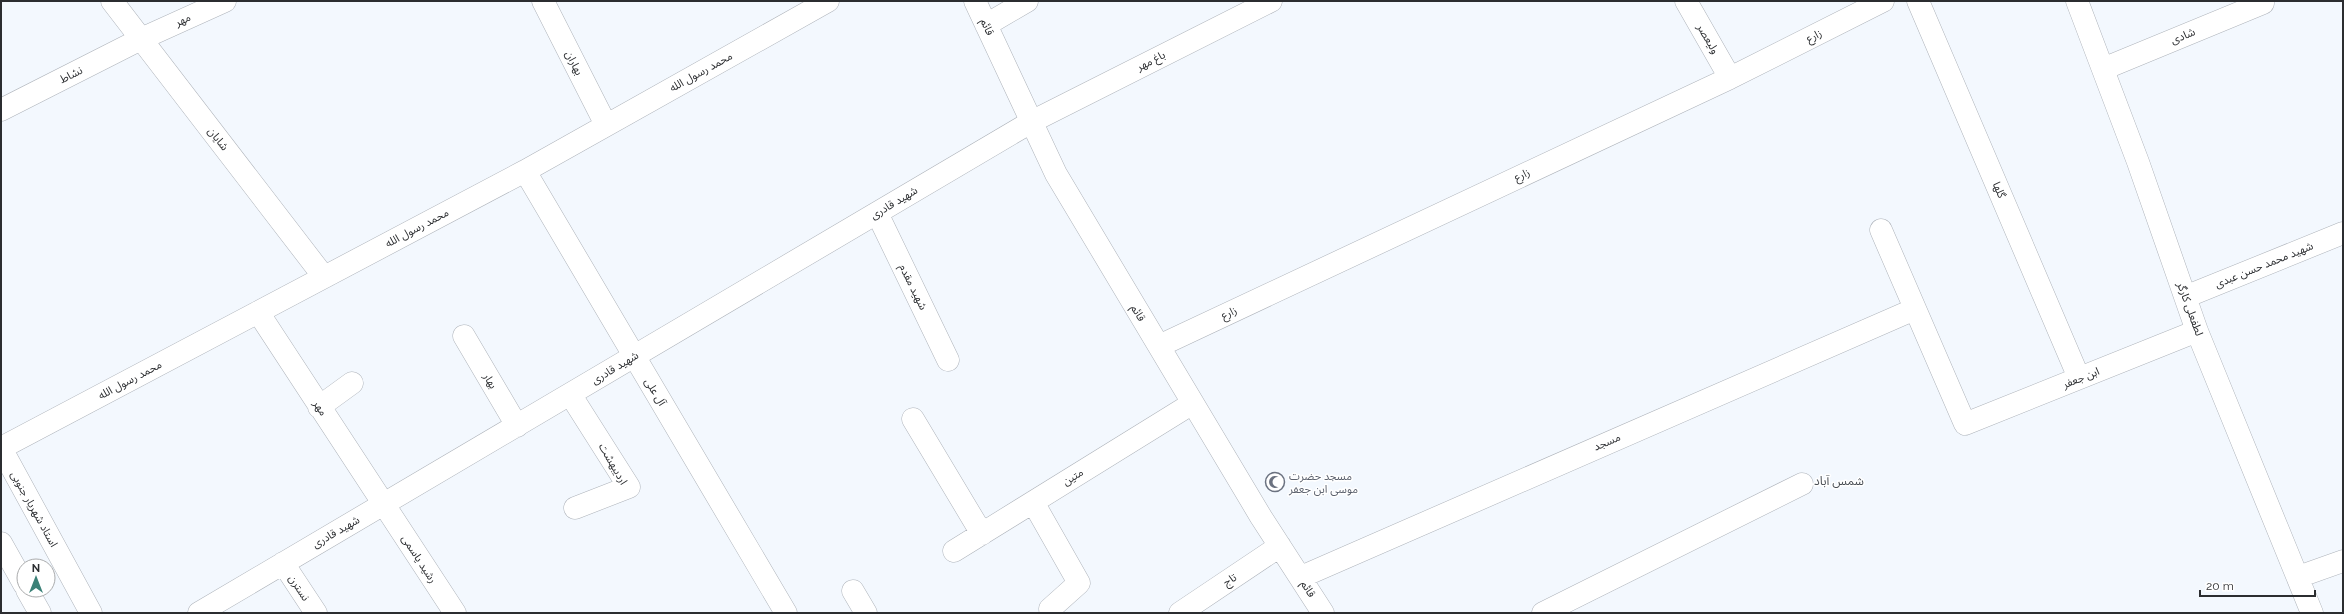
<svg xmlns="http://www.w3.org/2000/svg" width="2344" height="614" viewBox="0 0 2344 614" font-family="Raleway,'Noto Sans Arabic',sans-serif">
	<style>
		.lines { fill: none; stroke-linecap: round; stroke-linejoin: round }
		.minor-casing { stroke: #aeb3ba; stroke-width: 23 }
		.minor { stroke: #fff; stroke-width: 22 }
		.labels { text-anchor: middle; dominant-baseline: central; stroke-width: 3; stroke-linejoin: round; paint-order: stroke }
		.street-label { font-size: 11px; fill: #2b2d30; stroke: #fff }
		.worship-label { font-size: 11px; fill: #5b616d; stroke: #fff; text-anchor: start }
		.neighbourhood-label { font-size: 12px; fill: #494e54; stroke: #fff }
	</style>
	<rect width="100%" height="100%" fill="#f3f8fe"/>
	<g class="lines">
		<g class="minor-casing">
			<path id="minor" d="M112,1L324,277
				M543,1L606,125
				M975,1L1056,174L1261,517L1323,613
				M1686,1L1730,78
				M1918,1L2079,378
				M2077,1L2138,162L2197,331L2312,613
				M986,25L1027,1
				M2103,69L2263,3
				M1,110L141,39L225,1
				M525,171L786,613
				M877,213L948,360
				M1881,230L1965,424L2197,331
				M2185,297L2343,233
				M258,312L455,613
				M464,336L517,426
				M1159,346L1730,78L1883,1
				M570,394L629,487L575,508
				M319,407L352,383
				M913,419L982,534
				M1,448L525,171L828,1
				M1,448L91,613
				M1033,502L1079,583L1050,609
				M1,543L24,584
				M954,551L1193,403
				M283,563L316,613
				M1301,577L1915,309
				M2298,577L2343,561
				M27,590L40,613
				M853,591L866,613
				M199,613L1031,122L1271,1
				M1180,613L1280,546
				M1543,613L1802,484"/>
		</g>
		<use href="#minor" class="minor"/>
	</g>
	<defs>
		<g id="mosque-ring" transform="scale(1)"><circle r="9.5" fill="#fff" stroke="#6b7280" stroke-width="1.5"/><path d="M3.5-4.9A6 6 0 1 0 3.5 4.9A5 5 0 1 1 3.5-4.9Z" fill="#6b7280"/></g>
	</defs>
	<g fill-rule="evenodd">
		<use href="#mosque-ring" x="1275" y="482"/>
	</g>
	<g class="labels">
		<g class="street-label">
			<text transform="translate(183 20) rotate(-25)">مهر</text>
			<text transform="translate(987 27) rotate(65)">قائم</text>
			<text transform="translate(1814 36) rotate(-27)">زارع</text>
			<text transform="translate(2183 36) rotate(-22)">شادی</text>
			<text transform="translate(1708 39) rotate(60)">ولیعصر</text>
			<text transform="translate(1151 61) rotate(-27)">باغ مهر</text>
			<text transform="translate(574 63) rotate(63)">بهاران</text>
			<text transform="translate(701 72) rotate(-29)">محمد رسول الله</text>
			<text transform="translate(71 75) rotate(-27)">نشاط</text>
			<text transform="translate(218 139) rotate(52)">شایان</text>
			<text transform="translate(1522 175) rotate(-25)">زارع</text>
			<text transform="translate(1999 190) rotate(67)">گلها</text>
			<text transform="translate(894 203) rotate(-31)">شهید قادری</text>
			<text transform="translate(417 228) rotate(-28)">محمد رسول الله</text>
			<text transform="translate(2264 265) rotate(-22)">شهید محمد حسن عبدی</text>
			<text transform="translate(913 287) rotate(64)">شهید مقدم</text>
			<text transform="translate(2190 309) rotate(70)">لطفعلی کارگر</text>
			<text transform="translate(1138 313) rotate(59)">قائم</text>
			<text transform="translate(1229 313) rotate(-25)">زارع</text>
			<text transform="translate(615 368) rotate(-31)">شهید قادری</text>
			<text transform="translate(2081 378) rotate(-22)">ابن جعفر</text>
			<text transform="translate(130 380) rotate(-28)">محمد رسول الله</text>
			<text transform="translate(490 381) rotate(59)">بهار</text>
			<text transform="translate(655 392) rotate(59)">آل علی</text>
			<text transform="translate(320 408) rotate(57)">مهر</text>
			<text transform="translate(1607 442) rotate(-23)">مسجد</text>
			<text transform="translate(613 464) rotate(60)">اردیبهشت</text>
			<text transform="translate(1073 477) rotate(-32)">متین</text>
			<text transform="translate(34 509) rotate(61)">استاد شهریار جنوبی</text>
			<text transform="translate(336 532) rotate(-30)">شهید قادری</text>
			<text transform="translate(419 559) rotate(57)">رشید یاسمی</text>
			<text transform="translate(1230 580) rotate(-34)">تاج</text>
			<text transform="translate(299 588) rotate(57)">نسترن</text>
			<text transform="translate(1308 589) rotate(58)">قائم</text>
		</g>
		<g class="worship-label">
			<text x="1289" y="476">مسجد حضرت<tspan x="1289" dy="13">موسی ابن جعفر</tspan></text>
		</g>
		<g class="neighbourhood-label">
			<text x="1839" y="481">شمس آباد</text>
		</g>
	</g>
	<rect width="2344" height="614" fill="none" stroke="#2b2d30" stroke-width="4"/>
	<g transform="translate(36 578)"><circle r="19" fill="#ffffff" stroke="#aaabac"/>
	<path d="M0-3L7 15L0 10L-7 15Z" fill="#3b8177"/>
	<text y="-6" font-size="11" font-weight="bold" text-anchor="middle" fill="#2b2d30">N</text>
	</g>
	<path d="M2200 590v6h115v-6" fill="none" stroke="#2b2d30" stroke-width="2"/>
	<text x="2206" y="590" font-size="12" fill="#2b2d30" stroke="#ffffff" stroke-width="3" paint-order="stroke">20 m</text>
</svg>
